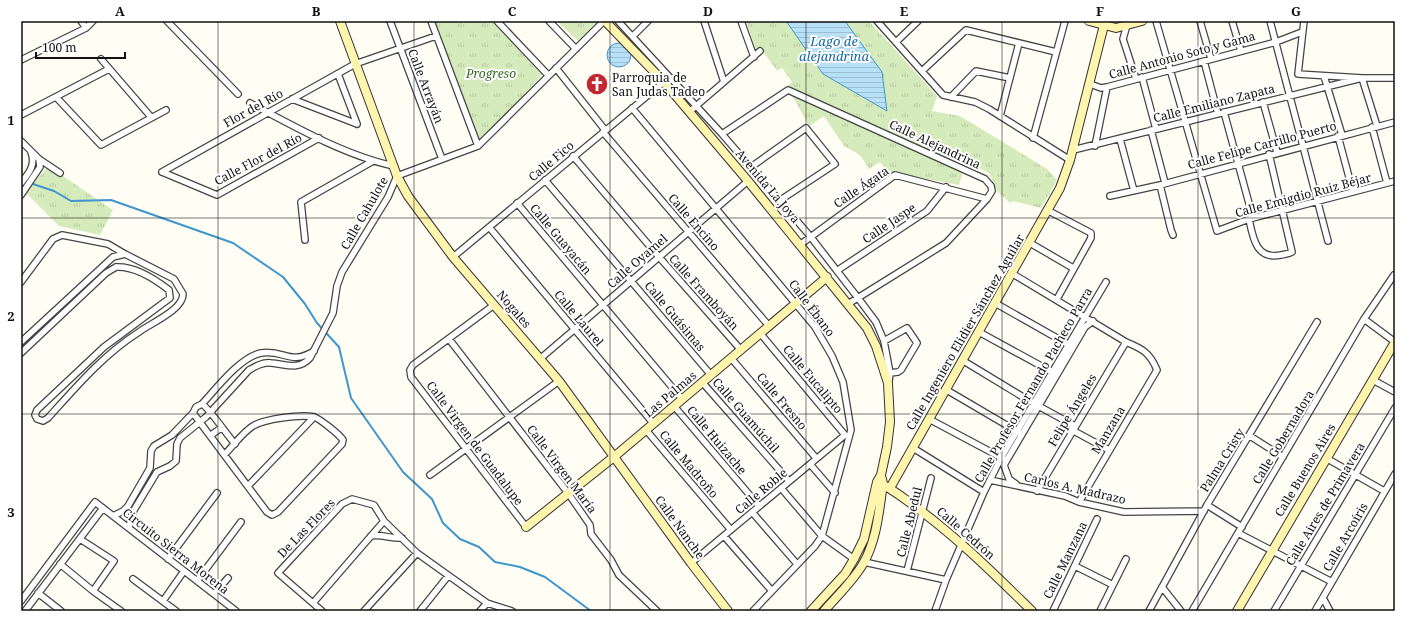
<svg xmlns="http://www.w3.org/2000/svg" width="1416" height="632" viewBox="0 0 1416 632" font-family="'Noto Serif',serif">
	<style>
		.park { fill: url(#park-tufts) }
		.water { fill: url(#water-rules); stroke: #3f96ce }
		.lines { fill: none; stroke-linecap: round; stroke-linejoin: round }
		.stream { stroke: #3f96ce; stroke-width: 2 }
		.street-casing { stroke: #444; stroke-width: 8 }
		.secondary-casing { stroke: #333; stroke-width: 10 }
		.street { stroke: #fff; stroke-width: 5.5 }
		.secondary { stroke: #fff5af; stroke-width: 8 }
		.grid { fill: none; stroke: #111; stroke-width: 1; stroke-opacity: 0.55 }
		.labels { text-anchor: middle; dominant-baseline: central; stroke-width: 4; stroke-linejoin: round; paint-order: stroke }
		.street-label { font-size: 12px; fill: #111; stroke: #fff }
		.park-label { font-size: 12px; font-style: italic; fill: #2f6a1f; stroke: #fff }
		.poi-label { font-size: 12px; fill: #111; stroke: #fff; text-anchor: start }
		.water-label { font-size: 13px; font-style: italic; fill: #1768a5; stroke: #fff }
		.neatline { fill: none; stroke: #111; stroke-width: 1.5 }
		.grid-label { font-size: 13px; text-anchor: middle; font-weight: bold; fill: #111 }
	</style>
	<defs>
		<pattern id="park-tufts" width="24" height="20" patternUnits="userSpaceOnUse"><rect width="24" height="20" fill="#d5ebbc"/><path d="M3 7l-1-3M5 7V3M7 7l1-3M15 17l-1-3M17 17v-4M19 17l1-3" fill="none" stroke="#b6c8a1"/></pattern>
		<pattern id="water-rules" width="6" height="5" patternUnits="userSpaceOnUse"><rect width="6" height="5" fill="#b8e0f7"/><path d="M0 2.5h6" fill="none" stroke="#9dbfd3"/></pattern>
	</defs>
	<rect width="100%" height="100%" fill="#fffdf4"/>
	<path class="park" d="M434,21H493L542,75L478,144Z
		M557,21H599L578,41Z
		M746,21H869L937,96L932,111L960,116L1047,169L1057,180L1041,208L1013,201L1010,203L997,191L989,173L966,162L959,185L901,174H889L880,162L869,169L860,155L844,146L824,116L809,126L787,86L792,82L782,68L777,71L760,47L756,50Z
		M48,166L113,210L100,235L59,226L26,193Z"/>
	<path class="water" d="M786,21H845L882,72L887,111L823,74Z
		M607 55a12 12 0 1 1 24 0a12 12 0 1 1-24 0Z"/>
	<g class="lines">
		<path class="stream" d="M24,181L54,191L71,201L111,200L233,243L283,277L305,304L317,323L339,347L351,398L403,472L432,499L443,523L460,539L479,547L495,562L520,567L545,577L591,611"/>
		<g class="street-casing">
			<path id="street" d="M81,21L86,28
				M167,21L238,94
				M390,21L442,159
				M431,21L478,146
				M497,21L548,75
				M549,21L576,49
				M618,21L722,134L810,236L858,298L876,322L884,341L890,373L889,381
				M704,21L724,82
				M741,21L754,57
				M877,21L943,95L975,102L989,109L1070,160
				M1156,21L1217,231L1249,219L1395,181
				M1200,21L1211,59
				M1232,21L1241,51
				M1270,21L1328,241
				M1304,21L1298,74L1362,78H1395
				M1127,25L1123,39L1136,79
				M633,36L648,21
				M896,42L918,21
				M101,59L151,117
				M21,60L86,28L93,21
				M1204,61L1218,114
				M556,68L605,130
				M922,71L966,30L1056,52
				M338,74L357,124
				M1324,76L1342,135
				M1142,77L1156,129
				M1090,84L1101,88L1107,87L1276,42L1302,32
				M56,97L101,145L166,110
				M951,97L976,71L1010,78
				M292,99L357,124
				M1263,102L1277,152
				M250,103C293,126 346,156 394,166
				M632,108L815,327L832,356L843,382L851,430L822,536L815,546L753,611
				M689,112L760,51
				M1224,112L1253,218
				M21,115L109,69
				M1000,116L1019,43
				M1372,127L1387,183
				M1151,130L1165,183
				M603,132L769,326
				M722,134L788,90L985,179L991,186L992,191L987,199L946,243L848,304
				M1338,136L1353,192
				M1033,138L1065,21
				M1120,139L1134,191
				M21,141L39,159L60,173
				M1095,146L1107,87
				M1073,150L1362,78L1377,126
				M573,156L659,257L741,350
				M751,167L806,128L835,164L779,201
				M162,172L355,64L436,36
				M162,172L217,195L319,138
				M545,180L711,375
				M21,183C29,173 36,165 31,152
				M1160,185L1171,230L1173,235
				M21,195L40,167L39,159
				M1110,196L1160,185L1395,122
				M517,203L682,399
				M1047,210L1091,233V238L1057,299
				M1249,219C1253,238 1256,260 1281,255C1285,254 1289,254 1292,252L1269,154
				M489,227L653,423
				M305,240L301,202L373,161
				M1030,243L1073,268
				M801,244L895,175L987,199
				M453,257L664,82
				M838,270L927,211L946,187
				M1013,274L1126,342C1143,349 1150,353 1157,370L1079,502
				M21,282L53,239L62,235L108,244L125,254L174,279L183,294C183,310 151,323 139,332C103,355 76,387 48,418L43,421L37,419L35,415L37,410L104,347L170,298L169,290C155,279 134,266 116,267
				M995,303L1071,346
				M494,305L413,365L410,370L411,377L526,527
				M1364,319L1395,342
				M979,332L1054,373
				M760,333L845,435L848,436
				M449,339L568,493L590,525L591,534L611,560L619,575L657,611
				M884,341L907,328L917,343L901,370L898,372L890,373
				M21,342L113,257L125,254
				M21,353L106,273L116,267
				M541,358L748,181
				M731,358L816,458
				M962,360L1033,403L1075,426
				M1373,380L1395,392
				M702,382L789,481
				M945,389L1020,433
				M202,404C208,407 228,436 235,444
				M674,406L759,506
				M193,413L267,512L272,515L278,512L342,444L343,440C339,434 320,419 314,417C301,414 264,419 253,426C243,432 234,445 225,454
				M929,419L1004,459
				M646,430L731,530
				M1072,430L1109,450
				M211,435L221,428
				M1250,436L1283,457
				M913,448L984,492
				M1326,458L1384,491
				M810,464L835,493
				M430,475L559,381
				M990,480L1065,496L1079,502L1124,512L1204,511
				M1016,484L1009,479L1004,465L1085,327L1093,321
				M248,486L314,417
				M781,488L822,536L854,559
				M1037,491L1126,342
				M1207,505L1242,527
				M752,512L797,564
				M113,516L123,511L128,506L150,468L151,451L154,446L172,435L193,413L196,407L202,404C216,389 240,357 261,353C284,349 290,366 314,351
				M129,528L131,518L134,510L157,472L170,466L176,461L177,444L180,438L206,417L249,370C256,366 263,362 271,363C286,364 298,371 310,358L333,313L337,286L342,272L388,197L397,176L478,146L604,21
				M1238,533L1332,582
				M371,536C382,534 391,539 402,538
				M724,536L772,591
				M80,539L114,561L93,591
				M168,559L217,493
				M864,562L946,580
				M691,563L845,435
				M60,564L93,591L121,611
				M1075,566L1113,585
				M907,571L931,478
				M133,579L176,611
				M197,581L241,522
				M1162,587L1181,611
				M38,593L61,611
				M214,594L228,578
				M1323,598L1330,611
				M21,601L95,502L236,611
				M163,601L184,571
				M313,603L384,521
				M25,611L103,508
				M322,611L278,573L342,504L352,499L374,505L384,521L417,553L487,603L512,611
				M364,611L417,553
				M420,611L448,576
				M480,611L487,603
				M935,611L946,580L984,492L1001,458L1106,282
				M1053,611L1097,519
				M1100,611L1126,559
				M1149,611L1207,505L1317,322
				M1192,611L1364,319L1394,275
				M1274,611L1395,408
				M1315,611L1395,474"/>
		</g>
		<g class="secondary-casing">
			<path id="secondary" d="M340,21L397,176L408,196L453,257L559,381L691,563L728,611
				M605,21L664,82L748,181L867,328L876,346L888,383L890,422L887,447L881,475L877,482L864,539L854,559L845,574L811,611
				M1089,21L1116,28L1142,21
				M877,482C890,487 902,497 913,505C956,536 994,574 1032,611
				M890,488L1060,188L1070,160L1105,21
				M526,527L615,456L827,277
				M824,611C837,596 853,581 863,564C877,540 879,510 883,484L882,479
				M1237,611L1395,342"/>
		</g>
		<use href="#street" class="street"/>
		<use href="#secondary" class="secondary"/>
	</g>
	<path class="grid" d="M218,21V611M414,21V611M610,21V611M806,21V611M1002,21V611M1198,21V611M21,218H1395M21,414H1395"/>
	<defs>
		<g id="church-disc" transform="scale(1.15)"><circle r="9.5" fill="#c3262f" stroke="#fff"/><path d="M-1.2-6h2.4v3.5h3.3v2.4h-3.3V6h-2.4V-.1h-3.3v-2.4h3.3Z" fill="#fff"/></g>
	</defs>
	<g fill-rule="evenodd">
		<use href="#church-disc" x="597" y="84"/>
	</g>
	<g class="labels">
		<g class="street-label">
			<text transform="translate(1182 55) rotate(-15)">Calle Antonio Soto y Gama</text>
			<text transform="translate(426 86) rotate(69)">Calle Arrayán</text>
			<text transform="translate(1214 103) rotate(-14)">Calle Emiliano Zapata</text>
			<text transform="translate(253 108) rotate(-29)">Flor del Río</text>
			<text transform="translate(935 144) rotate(25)">Calle Alejandrina</text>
			<text transform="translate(1262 145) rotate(-15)">Calle Felipe Carrillo Puerto</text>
			<text transform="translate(258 159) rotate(-28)">Calle Flor del Río</text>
			<text transform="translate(551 161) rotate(-40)">Calle Fico</text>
			<text transform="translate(768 186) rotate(50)">Avenida La Joya</text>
			<text transform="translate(861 187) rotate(-34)">Calle Ágata</text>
			<text transform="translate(1303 195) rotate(-15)">Calle Emigdio Ruiz Béjar</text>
			<text transform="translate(364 213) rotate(-60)">Calle Cahulote</text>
			<text transform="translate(694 222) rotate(49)">Calle Encino</text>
			<text transform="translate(889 223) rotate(-34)">Calle Jaspe</text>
			<text transform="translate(561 239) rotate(50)">Calle Guayacán</text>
			<text transform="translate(637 261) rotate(-41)">Calle Oyamel</text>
			<text transform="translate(704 292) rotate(48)">Calle Framboyán</text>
			<text transform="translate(812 308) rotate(53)">Calle Ébano</text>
			<text transform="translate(514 309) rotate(49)">Nogales</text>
			<text transform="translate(675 316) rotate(50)">Calle Guásimas</text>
			<text transform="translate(579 318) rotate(50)">Calle Laurel</text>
			<text transform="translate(965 332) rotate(-60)">Calle Ingeniero Elidier Sánchez Aguilar</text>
			<text transform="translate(813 379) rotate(50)">Calle Eucalipto</text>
			<text transform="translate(1033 385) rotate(-60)">Calle Profesor Fernando Pacheco Parra</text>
			<text transform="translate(670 394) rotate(-40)">Las Palmas</text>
			<text transform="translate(782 401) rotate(50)">Calle Fresno</text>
			<text transform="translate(1072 410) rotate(-59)">Felipe Ángeles</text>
			<text transform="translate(746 415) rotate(49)">Calle Guamúchil</text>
			<text transform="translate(1108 430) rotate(-59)">Manzana</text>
			<text transform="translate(1283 437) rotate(-59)">Calle Gobernadora</text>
			<text transform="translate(717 440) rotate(50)">Calle Huizache</text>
			<text transform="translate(475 443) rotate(53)">Calle Virgen de Guadalupe</text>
			<text transform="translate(1222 460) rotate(-58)">Palma Cristy</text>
			<text transform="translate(689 464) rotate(50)">Calle Madroño</text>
			<text transform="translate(562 469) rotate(53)">Calle Virgen María</text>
			<text transform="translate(1305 470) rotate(-59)">Calle Buenos Aires</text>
			<text transform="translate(1075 488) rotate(13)">Carlos A. Madrazo</text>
			<text transform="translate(761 491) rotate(-40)">Calle Roble</text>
			<text transform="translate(1325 504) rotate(-59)">Calle Aires de Primavera</text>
			<text transform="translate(909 522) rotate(-76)">Calle Abedul</text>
			<text transform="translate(680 527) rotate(54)">Calle Nanche</text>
			<text transform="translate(306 528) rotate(-46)">De Las Flores</text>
			<text transform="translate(966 533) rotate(41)">Calle Cedrón</text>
			<text transform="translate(1345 537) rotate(-60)">Calle Arcoíris</text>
			<text transform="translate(176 551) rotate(38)">Circuito Sierra Morena</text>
			<text transform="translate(1065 560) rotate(-64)">Calle Manzana</text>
		</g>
		<g class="park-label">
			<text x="491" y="73">Progreso</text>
		</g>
		<g class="poi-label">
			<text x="612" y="77">Parroquia de<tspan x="612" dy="14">San Judas Tadeo</tspan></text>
		</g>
		<g class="water-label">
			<text x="834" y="41">Lago de<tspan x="834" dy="15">alejandrina</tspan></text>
		</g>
	</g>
	<rect width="1416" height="632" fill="none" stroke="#ffffff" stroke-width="44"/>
	<path d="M36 52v6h89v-6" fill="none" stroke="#111111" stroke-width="2"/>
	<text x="42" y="52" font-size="12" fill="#111111" stroke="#ffffff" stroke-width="3" paint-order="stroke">100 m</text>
	<rect x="22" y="22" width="1372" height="588" class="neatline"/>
	<g class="grid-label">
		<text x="120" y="16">A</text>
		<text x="316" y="16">B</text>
		<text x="512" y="16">C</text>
		<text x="708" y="16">D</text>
		<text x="904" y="16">E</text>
		<text x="1100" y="16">F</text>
		<text x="1296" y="16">G</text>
		<text x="11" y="125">1</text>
		<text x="11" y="321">2</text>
		<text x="11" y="517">3</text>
	</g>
</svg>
